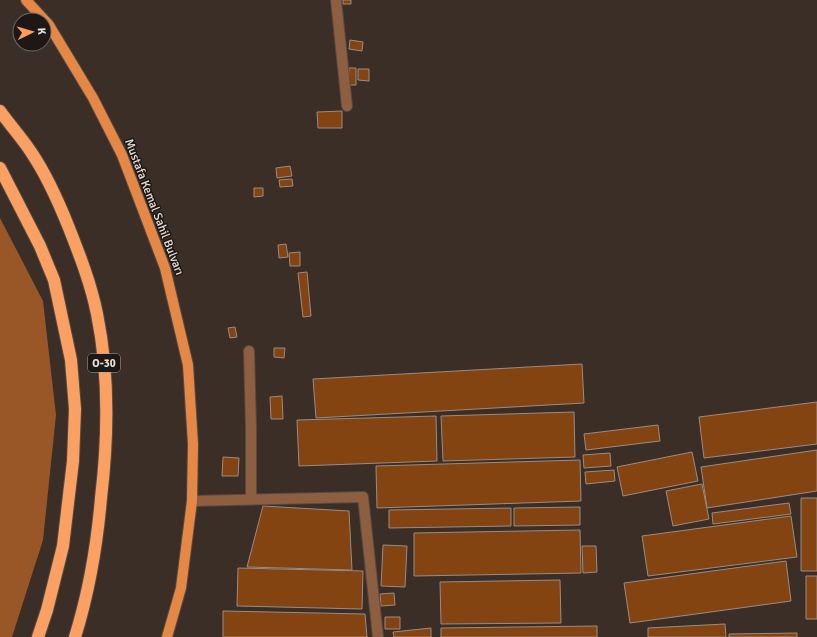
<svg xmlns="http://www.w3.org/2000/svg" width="817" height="637" viewBox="0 0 817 637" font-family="Signika,sans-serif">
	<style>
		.forest { fill: #995728 }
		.building { fill: #834411; stroke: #9a8c83 }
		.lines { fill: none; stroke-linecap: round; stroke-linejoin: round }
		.minor-casing { stroke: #564a44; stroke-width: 12 }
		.major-casing { stroke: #564a44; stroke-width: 12 }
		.highway-casing { stroke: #564a44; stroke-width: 14 }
		.minor { stroke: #8d5e40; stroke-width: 10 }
		.major { stroke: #e68845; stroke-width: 10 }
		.highway { stroke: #fba063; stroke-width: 12 }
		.labels { text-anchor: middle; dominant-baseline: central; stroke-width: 3; stroke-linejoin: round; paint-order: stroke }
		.shield { fill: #1d1815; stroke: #aaa39f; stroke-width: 1 }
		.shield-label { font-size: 11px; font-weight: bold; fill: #e7dfda }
		.street-label { font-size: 12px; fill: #e7dfda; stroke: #1d1815 }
	</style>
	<rect width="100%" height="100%" fill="#3a2e27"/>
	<path class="forest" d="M0,218L43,301L56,415L43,540L12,637H0Z"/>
	<path class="building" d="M343,0H351V4H343Z
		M350,40L363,42L362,51L349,49Z
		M349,68H356V85H349Z
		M358,69H369V81L358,80Z
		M342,111V128H318L317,112Z
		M290,166L292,176L277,178L276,168Z
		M292,179L293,186L280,187L279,180Z
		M254,188H263V196L254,197Z
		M286,244L288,257L279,258L278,245Z
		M300,252V266H290L289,253Z
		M307,272L311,316L303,317L298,273Z
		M235,327L237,337L230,338L228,328Z
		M274,348H285L284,358L274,357Z
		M582,364L584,403L316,418L313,379Z
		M282,396L283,419H271L270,397Z
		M817,402V444L704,458L699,417Z
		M574,412L575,457L443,461L441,416Z
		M436,416L437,461L299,466L297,420Z
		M658,425L660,441L586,450L584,434Z
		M817,450V491L707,508L701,467Z
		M692,452L698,481L623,496L617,467Z
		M610,453L611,466L584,468L583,455Z
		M223,457L239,458L238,476H222Z
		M580,460L581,501L377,508L376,466Z
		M614,470L615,481L586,484L585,472Z
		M702,484L709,519L673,526L666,491Z
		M801,498H817V571H801Z
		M789,503L791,514L713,524L712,513Z
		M263,506L349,511L352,570L247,567Z
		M580,507V525L514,526V508Z
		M511,508V526L389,528V510Z
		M791,516L797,557L648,576L642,536Z
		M580,530L581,573L414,576V533Z
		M383,545L407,546L405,587L381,586Z
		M582,546H596L597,572L583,573Z
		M786,561L791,601L630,623L624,583Z
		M238,568L363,571L362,609L237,606Z
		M806,576H817V619H806Z
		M560,580L561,623L441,624L440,582Z
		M394,593L395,605L381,606L380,594Z
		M223,611L365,614L367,637H223Z
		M385,617H400V629H385Z
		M725,624L726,637H648V628Z
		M597,626V637H441V628Z
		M431,628V637H394L393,632Z
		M797,633V637H729V634Z"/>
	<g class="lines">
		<g class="minor-casing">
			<path id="minor" d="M336,0L347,106
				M249,351L251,427V500
				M192,501L363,497L378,637"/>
		</g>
		<g class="major-casing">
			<path id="major" d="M26,0L49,25L93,98L122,155L165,268L188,365L193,444L192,501L181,588L167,637"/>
		</g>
		<g class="highway-casing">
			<path id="highway" d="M0,111C10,125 22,138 31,152C46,174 59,203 69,228C80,256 91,284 97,314C109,372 108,439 101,498C97,545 89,592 75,637
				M0,168L40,246L54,280L71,360L75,409L73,461L63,546L47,610L38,637"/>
		</g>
		<use href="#minor" class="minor"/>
		<use href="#major" class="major"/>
		<use href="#highway" class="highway"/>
	</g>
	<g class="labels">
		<rect class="shield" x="88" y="354" width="32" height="18" rx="3"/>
		<g class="shield-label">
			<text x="104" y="363">O-30</text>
		</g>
		<g class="street-label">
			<text transform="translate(154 207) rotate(69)">Mustafa Kemal Sahil Bulvarı</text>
		</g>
	</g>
	<g transform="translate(32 32) rotate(85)"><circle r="19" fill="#1d1815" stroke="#6e6864"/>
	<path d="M0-3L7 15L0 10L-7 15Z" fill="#fe9c58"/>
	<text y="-6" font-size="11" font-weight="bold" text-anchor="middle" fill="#e7dfda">K</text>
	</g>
</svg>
